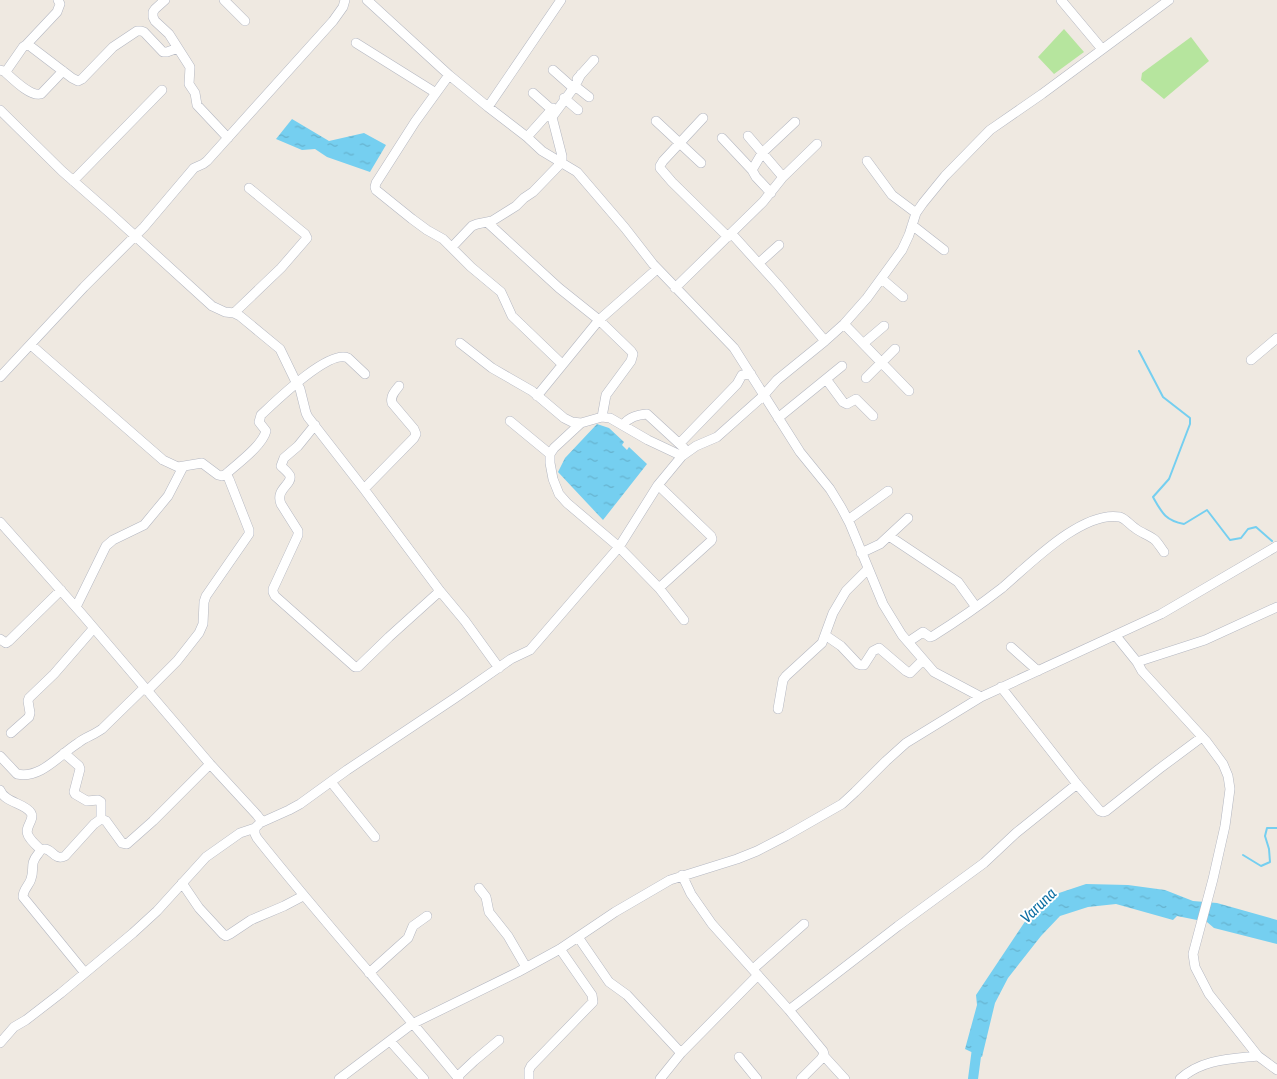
<svg xmlns="http://www.w3.org/2000/svg" width="1277" height="1079" viewBox="0 0 1277 1079" font-family="'Asap Condensed',sans-serif">
	<style>
		.grass { fill: #b6e59e }
		.water { fill: url(#water-ripples) }
		.lines { fill: none; stroke-linecap: round; stroke-linejoin: round }
		.stream { stroke: #75cff0; stroke-width: 2 }
		.river { stroke: #75cff0; stroke-width: 10 }
		.minor-casing { stroke: #b4b7c1; stroke-width: 10 }
		.minor { stroke: #fff; stroke-width: 9 }
		.labels { text-anchor: middle; dominant-baseline: central; stroke-width: 4; stroke-linejoin: round; paint-order: stroke }
		.water-label { font-size: 16px; font-style: italic; fill: #0d6fa3; stroke: #fff }
	</style>
	<defs>
		<pattern id="water-ripples" width="26" height="14" patternUnits="userSpaceOnUse" patternTransform="scale(1.25)"><rect width="26" height="14" fill="#75cff0"/><path d="M2 4q2-2 4 0t4 0M15 11q2-2 4 0t4 0" fill="none" stroke="#66b2ce"/></pattern>
	</defs>
	<rect width="100%" height="100%" fill="#efe9e1"/>
	<path class="grass" d="M1064,29L1084,52L1054,74L1038,57Z
		M1191,37L1209,61L1164,99L1141,80L1142,73Z"/>
	<path class="water" d="M292,119L329,141L364,133L386,145L370,172L327,157L315,149L302,150L276,139Z
		M597,424L609,428L624,442L622,445L627,450L629,447L647,464L603,520L558,472L565,458Z
		M1086,884L1128,885L1165,890L1193,901L1217,903L1277,920V944L1214,928L1207,922L1177,916L1173,920L1116,904L1088,907L1060,916L1041,936L1008,978L995,1003L982,1057L965,1049L977,1005L976,995L1032,911L1059,893Z"/>
	<g class="lines">
		<path class="stream" d="M1139,351L1163,397L1190,418V424L1169,479L1153,497C1162,513 1165,520 1184,524L1207,510L1230,540L1241,538L1248,529L1256,527L1272,541
			M1243,855L1261,866L1270,862L1269,849L1265,836L1267,828H1277"/>
		<path class="river" d="M973,1079L978,1041"/>
		<g class="minor-casing">
			<path id="minor" d="M165,0L155,9L153,12V17L155,21L169,34L190,67L189,84L195,93L197,105L228,138
				M224,0L245,21
				M367,0L449,75L488,107L527,137L542,151L577,172L625,228L653,264L734,348L800,452L830,489L841,507L850,524L883,604L902,635L934,672L981,697
				M1061,0L1102,49
				M356,43L436,93
				M26,45L57,12L60,4L58,0
				M0,70L4,71L7,70L23,47L26,45L30,46L72,78L78,81L82,79L113,47L137,31H141L144,32L163,52H167L178,48
				M553,70L571,86
				M4,71C12,78 30,97 41,94L63,71
				M449,75L415,122L376,183L375,187L376,190L412,219L427,230L443,239L471,267L501,292L512,316L562,364
				M577,79L594,60
				M575,86L589,97
				M533,93L551,109
				M564,98L578,110
				M488,107L561,0
				M0,110L62,171L111,214L212,306L225,312L234,313L240,316L280,349L295,380L300,389L306,413L308,417L364,489L440,591L465,621L499,668
				M703,118L663,161L660,166V168L672,182L728,237
				M656,121L701,163
				M748,136L783,177
				M527,137L553,108
				M722,138L752,170
				M867,161L892,195L916,213
				M73,181L162,90
				M771,193L756,177L752,170L762,153L795,122
				M488,223L559,288L599,320L631,351L633,354L631,361L606,395L602,417
				M912,225L944,250
				M731,233L778,285L825,341
				M452,247L472,226L477,224L492,221L516,206L524,198L533,192L562,162V156L552,117L575,86L581,74
				M759,263L779,245
				M882,279L903,297
				M675,288L763,202L783,177L817,144
				M234,313L281,268L307,238L305,234L249,188
				M844,324L909,391
				M460,343L492,368L532,391L564,418L572,422L581,423L602,417L610,418L648,440L682,456
				M864,343L884,326
				M31,345L163,460L178,467L202,463L218,475L222,476L226,474C238,463 262,446 266,431L259,422L261,415C275,402 329,349 348,358L365,374
				M1251,360L1277,338
				M0,377L84,287L144,227L194,168L203,164L207,161L333,21L343,7L345,0
				M866,378L895,349
				M826,379L843,402L847,404L856,399L873,416
				M537,396L599,320L657,269
				M778,418L842,366
				M510,421L550,454
				M581,423L554,448L550,454V463L553,479L559,494L567,503L619,547L659,588L684,620
				M315,425L298,446L284,458L281,466C284,469 289,473 290,476C292,485 275,489 281,504L298,531V535L273,589V592L275,596L355,667H358L389,637L440,591
				M623,425C629,417 637,415 647,414L684,448
				M680,443L737,384L742,375L751,374
				M658,485L711,536L712,539L711,541L659,588
				M364,489L414,438L416,434L414,429L392,403C390,396 395,391 399,386
				M848,520L888,491
				M0,522L81,613L210,764L257,815L260,819V823L255,828V834L257,838C322,920 393,998 459,1079
				M889,536L958,582L976,607
				M861,553L880,544L908,518
				M76,607L106,546L113,540L144,525L168,496L183,467
				M825,635L841,646L858,664L861,665H864L873,651L879,648L906,671L910,673L923,660
				M1116,636L1137,662L1142,671L1206,741L1223,764L1228,776L1230,789L1225,826L1213,879L1193,954L1195,967L1209,994L1258,1056L1277,1070
				M0,639L6,643L9,641L61,590
				M908,642L923,632L930,637L933,636C957,621 980,605 1002,588C1029,565 1082,510 1120,517C1126,519 1130,525 1135,528C1141,533 1149,535 1155,540C1158,543 1161,548 1164,552
				M1011,647L1038,671
				M1137,662L1205,640L1277,607
				M1001,687L1077,784L1100,811L1103,812L1106,811L1159,769L1202,737
				M147,691L177,661L199,633L203,624L204,602L206,596L249,534V530L229,479L226,474
				M778,709L783,680L786,676L822,643L833,613L846,591L868,569
				M11,733L29,717L30,713L28,701L29,698L54,674L93,629
				M64,753L79,766L80,769L74,792L75,794L87,801L98,800L101,802V819
				M0,756L17,774C41,779 59,755 78,743C85,737 94,735 102,729L144,688
				M331,782L375,837
				M0,790C5,803 25,803 31,813C35,820 24,827 28,835C30,840 37,846 41,850
				M260,823L289,810L300,804L347,770L455,698L511,659L530,650L619,547L658,485L682,456L696,446L717,437L763,396L777,380L825,341L844,324L867,298L902,250L909,235L916,213L923,203L945,176L990,130L1042,94L1169,0
				M682,875L691,894L712,924L789,1010L823,1051L824,1054L821,1059L801,1079
				M182,883L199,908L223,934L226,936L230,934L251,920L284,906L303,896
				M479,888L486,897L489,912L508,936L526,967
				M578,937L609,982L627,995L681,1053
				M753,969L804,924
				M85,973L23,897C23,889 29,886 31,879C35,868 29,865 38,854C40,851 41,849 44,849C52,848 54,861 65,856L94,824L101,819L106,821L122,843L127,844L153,821L210,764
				M369,973L408,938L413,926L427,916
				M789,1010L898,926L984,863L1016,833L1077,784
				M390,1041L424,1079
				M0,1043L14,1027L26,1020L61,993L133,933L157,911L206,857L240,833L255,828
				M824,1054V1056L845,1079
				M739,1057L757,1079
				M457,1077L474,1061L499,1040
				M339,1079L412,1024L518,972L560,949L615,912L670,880L737,859L757,851L786,836L842,804L855,792L886,761L906,743L981,697L1161,614L1277,546
				M529,1079V1070L531,1066L593,1002L592,995L560,949
				M660,1079L681,1053L758,975
				M1180,1079C1202,1059 1230,1059 1258,1056"/>
		</g>
		<use href="#minor" class="minor"/>
	</g>
	<g class="labels">
		<g class="water-label">
			<text transform="translate(1038 905) rotate(-44)">Varuna</text>
		</g>
	</g>
</svg>
